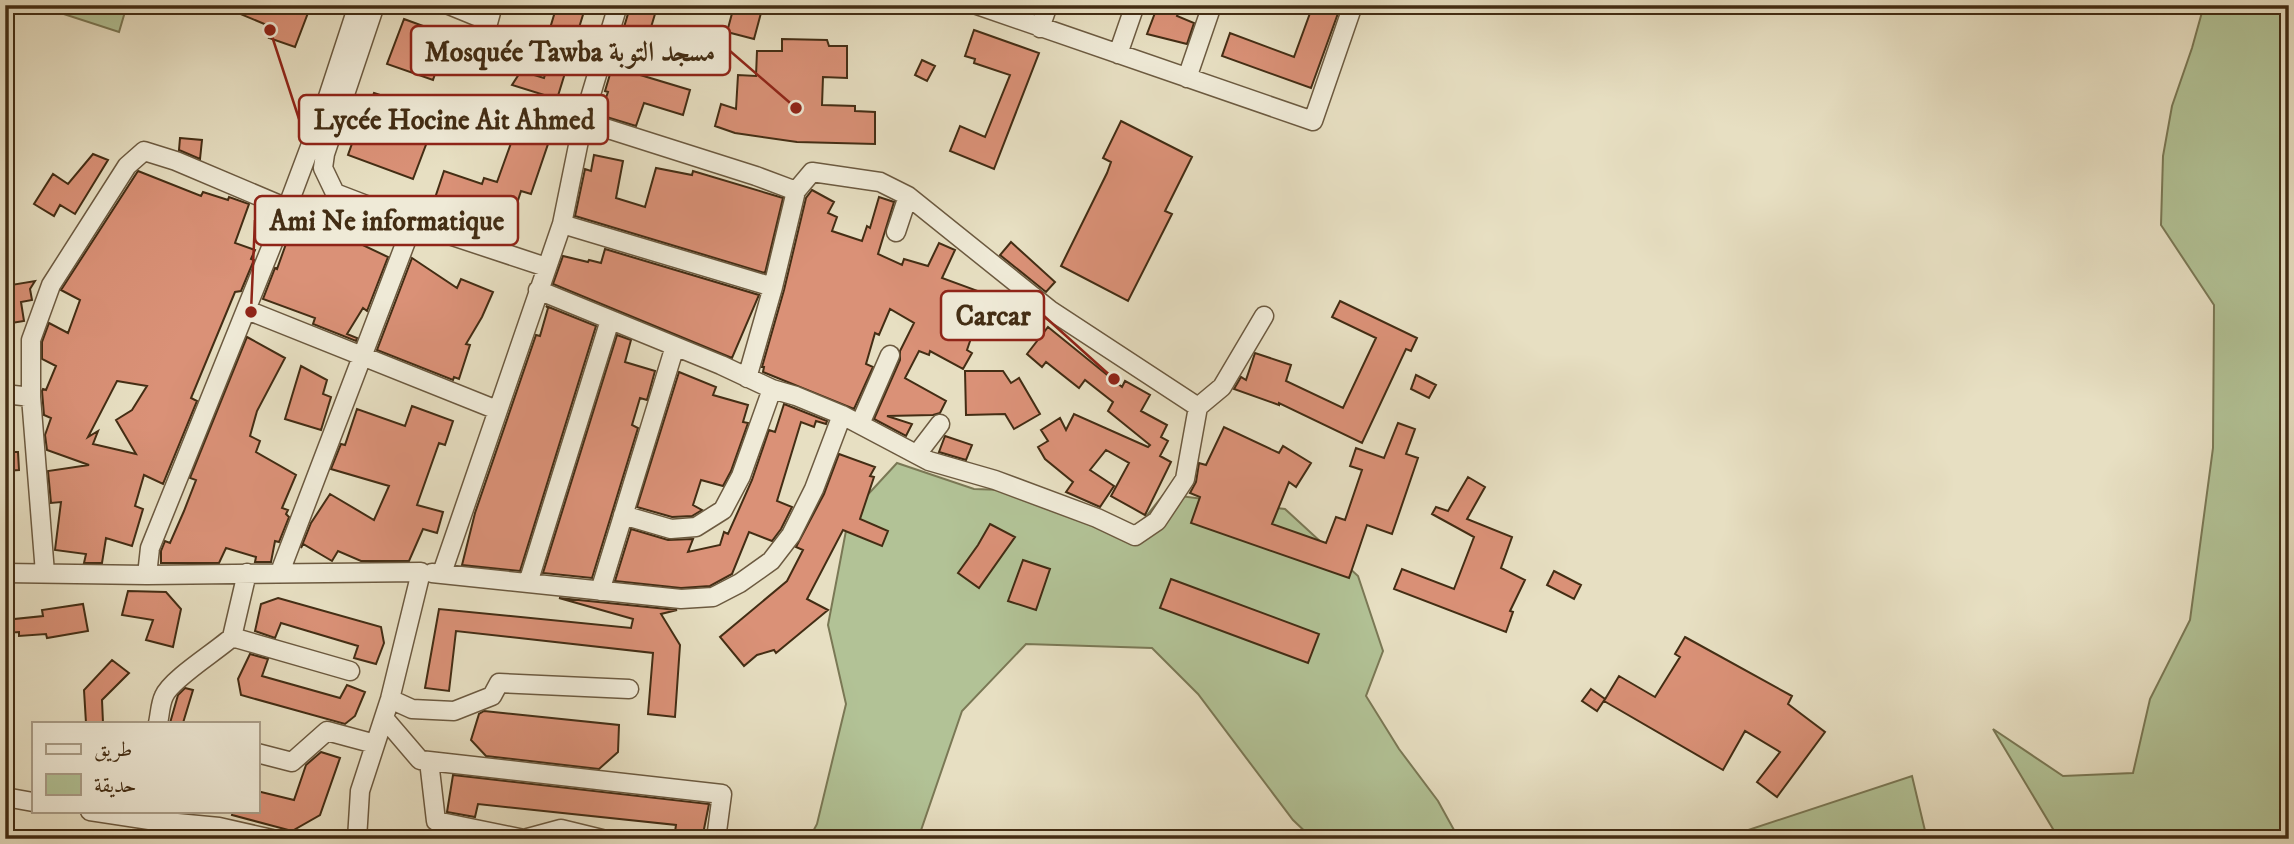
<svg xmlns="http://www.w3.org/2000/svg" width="2294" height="844" viewBox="0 0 2294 844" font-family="'IM FELL DW Pica',Amiri,serif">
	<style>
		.green { fill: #b2c296; stroke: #7a7855; stroke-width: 2 }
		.building { fill: #da9177; stroke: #432d14; stroke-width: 2; fill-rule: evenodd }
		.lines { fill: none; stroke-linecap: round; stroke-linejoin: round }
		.minor-casing { stroke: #6c5a40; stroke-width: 21 }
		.minor { stroke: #efead7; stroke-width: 18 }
		.leader { fill: none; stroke: #8f2418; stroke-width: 2.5 }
		.callout-dot { fill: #8f2418; stroke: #efead7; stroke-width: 2.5 }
		.callout { fill: #efead7; stroke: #8f2418; stroke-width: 2.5 }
		.callout-label { font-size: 28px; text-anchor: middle; font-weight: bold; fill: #432d14 }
	</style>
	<rect width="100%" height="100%" fill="#e7dfc2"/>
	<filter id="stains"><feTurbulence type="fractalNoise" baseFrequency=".00286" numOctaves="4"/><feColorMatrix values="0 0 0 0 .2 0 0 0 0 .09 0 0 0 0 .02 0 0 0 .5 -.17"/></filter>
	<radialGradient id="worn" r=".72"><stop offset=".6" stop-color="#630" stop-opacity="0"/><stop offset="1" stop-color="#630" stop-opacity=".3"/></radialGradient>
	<path class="green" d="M36,5H127L119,32Z
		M2204,5H2289V839H2059L1993,729L2063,776L2133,773L2150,699L2190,620L2213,448L2214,305L2161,225L2163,156L2172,106L2192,48Z
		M897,463L974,489L1031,491L1128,539L1164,494L1285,509L1358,576L1383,651L1366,696L1399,749L1438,801L1459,839H1313L1293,820L1198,694L1152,648L1026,644L962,711L918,839H809L817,824L846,704L828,625L849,515Z
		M1912,776L1927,839H1721Z"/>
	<path class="building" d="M219,5H311L295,47L269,38L274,28Z
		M557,5H586L557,99L512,85L521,71L544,78L557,37L548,35Z
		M1158,5H1181L1177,16L1194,23L1187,44L1147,34Z
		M1313,5H1341L1311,88L1222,56L1230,33L1294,57Z
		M734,6L761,13L754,39L727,32Z
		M630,7L655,14L637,74L690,90L683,115L644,103L636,126L600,115L608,92L605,91Z
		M404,19L448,35L433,80L387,64Z
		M974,30L1039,53L994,169L950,151L960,126L985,137L1010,75L974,63L975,59L965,56Z
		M782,39L827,40L829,46H847V78L823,77L822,105L855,106V111L875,112V144L797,142L735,133L715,126L721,104L736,109L738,75L756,76L757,51H782Z
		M922,60L935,66L927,81L915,75Z
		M374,93L386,97L385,100L407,108L398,131L427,142L413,179L348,155L361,118L364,119Z
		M1121,121L1192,157L1165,211L1172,214L1128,301L1061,266L1107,173L1111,162L1103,158Z
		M515,132L548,144L531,194L521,191L511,222L482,212L478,224L441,211L444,202L435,198L444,171L482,184L484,178L497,182Z
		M180,138L202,140L200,159L179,150Z
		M93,154L108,160L75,214L60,205L54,216L34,204L53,174L68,184Z
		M594,155L623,161L616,198L645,207L656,168L692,175L693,171L783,198L765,273L575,216L585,169L591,171Z
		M138,171L201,196L203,192L228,200L229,197L249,204L235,243L255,250L251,259L254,260L241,291L235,292L191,398L197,401L163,484L144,475L135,506L143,509L132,546L106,538L102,563H84L86,554L55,550L61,502L51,503L48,471L89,465L47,450L45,435L51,418L44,415L42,391L43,389L46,390L56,366L42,359V342L49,323L68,333L80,300L61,290ZM117,381L147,386L132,410L116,420L136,454L93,444L98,431L88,437Z
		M812,190L834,202L828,213L837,217L832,231L862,241L867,226L870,228L879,197L894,202L878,254L902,265L904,259L928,266L939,243L955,250L942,278L986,294L967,350L972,353L963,369L930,351L929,355L919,351L905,378L946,401L940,413L933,415L887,416L912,424L906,436L874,419L900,360V351L914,323L890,309L879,335L875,333L866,364L873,367L854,409L763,372L764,367H762L784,290L806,198Z
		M301,202L357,226L352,240L388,257L367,311L363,308L347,334L357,338L356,341L313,324L315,318L263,299L275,268L277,269Z
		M1011,242L1055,282L1046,292L1000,255Z
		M605,249L759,295L732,358L553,284L563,256L588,262L589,260L601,263Z
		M412,258L457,288L461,279L493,292L482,317L466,344L470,345L459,379L454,377L453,380L377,350Z
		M35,281L30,289L32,300L21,302L24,321L5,324V286Z
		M1340,301L1417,338L1411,351L1406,349L1362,443L1279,403V405L1234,389L1241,377L1246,380L1255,353L1291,365L1286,381L1343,408L1376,338L1332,317Z
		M546,306L596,326L520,571L462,565L475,513L536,335L540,336L548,308Z
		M1048,327L1122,387L1125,381L1150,395L1141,411L1167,425L1161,437L1168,441L1160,456L1171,462L1145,515L1111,496L1129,463L1106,450L1090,470L1114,486L1100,507L1066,492L1073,482L1045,459L1038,447L1048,441L1041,430L1060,418L1066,430L1074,414L1148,447L1150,445L1108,411L1113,402L1085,380L1079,388L1046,362L1042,367L1027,354Z
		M617,335L631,340L625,362L655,371L647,400L640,398L632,425L638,428L592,578L543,573Z
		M247,337L285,358L257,411L250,436L260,441L256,452L296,475L282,508L288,510L286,514L289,517L279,542L275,541L271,562H255L256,557L226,548L219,563H161V551L165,541L170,543L184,511L196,480L190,478Z
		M301,366L327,380L323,394L331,397L321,430L285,419Z
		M965,371H1003L1011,383L1019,378L1040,414L1014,429L1005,414L966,415Z
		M679,372L716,387L713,395L748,405L743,422L748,423L731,471L723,486L701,480L693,505L702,510L692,516L672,517L637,507Z
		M1416,375L1436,385L1429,398L1411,389Z
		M784,404L827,421L826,424L816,421L814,427L801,422L777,501L792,507L781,529L772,541L749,532L732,574L710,586L681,588L615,581L631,529L668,540L693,539L688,552L720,545L724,532L728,534L752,480L769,430L775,432Z
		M412,406L453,421L445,445L439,443L417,505L443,512L437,533L423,529L409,561H361L338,551L332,561L303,544L301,548L311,523L330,494L374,520L389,486L331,469L341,444L345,445L357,409L405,426Z
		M1398,423L1415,429L1406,454L1418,458L1392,534L1367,525L1349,578L1191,523L1200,497L1190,493L1196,482L1199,463L1206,465L1224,427L1279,453L1283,446L1311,463L1296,487L1289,482L1272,524L1326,543L1336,517L1345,520L1362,470L1350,466L1356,448L1384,458Z
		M945,436L972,445L966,460L939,452Z
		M5,452H18L19,470L5,471Z
		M839,454L875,467L870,476L874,477L860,519L888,531L882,546L843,530L807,599L828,610L776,653L774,650L757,655L744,666L720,637L787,581L803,550L796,547L824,494Z
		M1468,477L1485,487L1467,519L1512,537L1501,568L1525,580L1510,611L1513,612L1506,632L1394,589L1402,569L1454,589L1474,537L1432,514L1436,507L1448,511Z
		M990,524L1015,537L979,588L958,573L978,545Z
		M1023,560L1050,569L1036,610L1008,601Z
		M1554,571L1581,585L1574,599L1547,585Z
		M1171,579L1319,634L1308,663L1160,608Z
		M128,591L166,592L181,609L173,647L146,640L153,620L122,615Z
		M278,598L381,627L384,643L376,664L354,658L358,646L281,623L275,638L255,631L261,604Z
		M559,598L677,610L661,614L680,645L675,717L648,714L653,653L456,631L449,691L425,688L439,609L631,628L633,619Z
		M83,604L88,631L47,638L46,634L19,636V632L5,633V620L43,616L42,610Z
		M1685,637L1792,696L1788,704L1825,732L1777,797L1757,782L1780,752L1745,731L1723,770L1604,701L1619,676L1655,697L1680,657L1675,654Z
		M250,654L268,659L262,676L340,698L347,685L365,692L355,716L345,724L241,695L238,679Z
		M112,660L129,673L102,700L103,723H86L84,690Z
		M185,688L193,690L183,723H170L178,695Z
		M1591,689L1605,699L1597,711L1582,701Z
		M484,711L619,725L618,752L599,769L486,756L471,740L479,714Z
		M321,752L340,758L320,815L292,831L232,815L233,811H257V791L294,800L306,765Z
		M453,775L709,804L702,839H674L676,825L478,804L475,817L447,812Z"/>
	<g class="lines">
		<g class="minor-casing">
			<path id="minor" d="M375,5L325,154L323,168L335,193L413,223L546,267
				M449,5L488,21
				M977,5L1313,121L1353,5
				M1040,28L1048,5
				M1118,54L1135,5
				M478,60L493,5
				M1187,78L1212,5
				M562,224L773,287
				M896,232L908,196
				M538,290L721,365L772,389L796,396L842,415L929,461L995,480L1097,518L1135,536L1157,521L1185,479L1198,407L1050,310L908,196L880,182L812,172L796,191L756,176L583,121
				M247,310L497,410
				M747,378L773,287L796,191
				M5,394L31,397
				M1198,407L1222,387L1264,316
				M860,424L890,355
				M917,454L940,424
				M623,515L671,529L696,527L723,510L741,476L772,389
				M280,572L413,223
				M5,573L147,575L150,548L287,208L322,115L358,5
				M45,573L31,397V340L51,285L127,166L144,151L176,161L287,208
				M247,573L232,637L350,671
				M432,573L681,599L713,597L740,583L771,561L791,535L814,489L842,415
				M442,573L562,224L583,121L618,5
				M147,575L421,572L390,699L360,791L357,839
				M528,583L610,320
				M600,591L675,346
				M390,699L412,709L454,711L492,696L499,683L629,689
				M384,718L420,760L722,794L716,839
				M158,723C160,715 160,704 164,696C171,679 217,651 232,637
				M257,753L292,762L327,731L375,744
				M429,761L436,821L524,839L561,829L602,839
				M5,797L33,802
				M90,811L156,821L219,827L272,839"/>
		</g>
		<use href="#minor" class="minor"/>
	</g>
	<path class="leader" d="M796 108L730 51M270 30L299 119M251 312L255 220M1114 379L1044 316"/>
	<g class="callout-dot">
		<circle cx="796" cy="108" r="7"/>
		<circle cx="270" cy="30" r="7"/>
		<circle cx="251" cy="312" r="7"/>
		<circle cx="1114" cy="379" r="7"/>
	</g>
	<g class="callout">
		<rect x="411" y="26" width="319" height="49" rx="7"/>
		<rect x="299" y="95" width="309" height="49" rx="7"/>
		<rect x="255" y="196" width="263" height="49" rx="7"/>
		<rect x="941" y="291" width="103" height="49" rx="7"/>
	</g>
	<g class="callout-label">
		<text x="570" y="61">Mosquée Tawba مسجد التوبة</text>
		<text x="454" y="129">Lycée Hocine Ait Ahmed</text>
		<text x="387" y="230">Ami Ne informatique</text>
		<text x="993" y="325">Carcar</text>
	</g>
	<rect width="2294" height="844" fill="none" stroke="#e7dfc2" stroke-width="28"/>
	<rect x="7" y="7" width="2280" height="830" fill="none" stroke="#432d14" stroke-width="3.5"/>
	<rect x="14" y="14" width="2266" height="816" fill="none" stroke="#432d14" stroke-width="2"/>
	<rect x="32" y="722" width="228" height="91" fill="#efead7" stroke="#aa9e89" stroke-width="2"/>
	<rect x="46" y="744" width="35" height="10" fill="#efead7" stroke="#aa9e89" stroke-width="2"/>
	<text x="94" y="756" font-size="21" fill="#432d14">طريق</text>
	<rect x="46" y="774" width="35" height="21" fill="#b2c296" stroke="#aa9e89" stroke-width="2"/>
	<text x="94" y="792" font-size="21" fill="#432d14">حديقة</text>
	<rect width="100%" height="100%" filter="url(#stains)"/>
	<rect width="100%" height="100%" fill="url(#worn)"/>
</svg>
